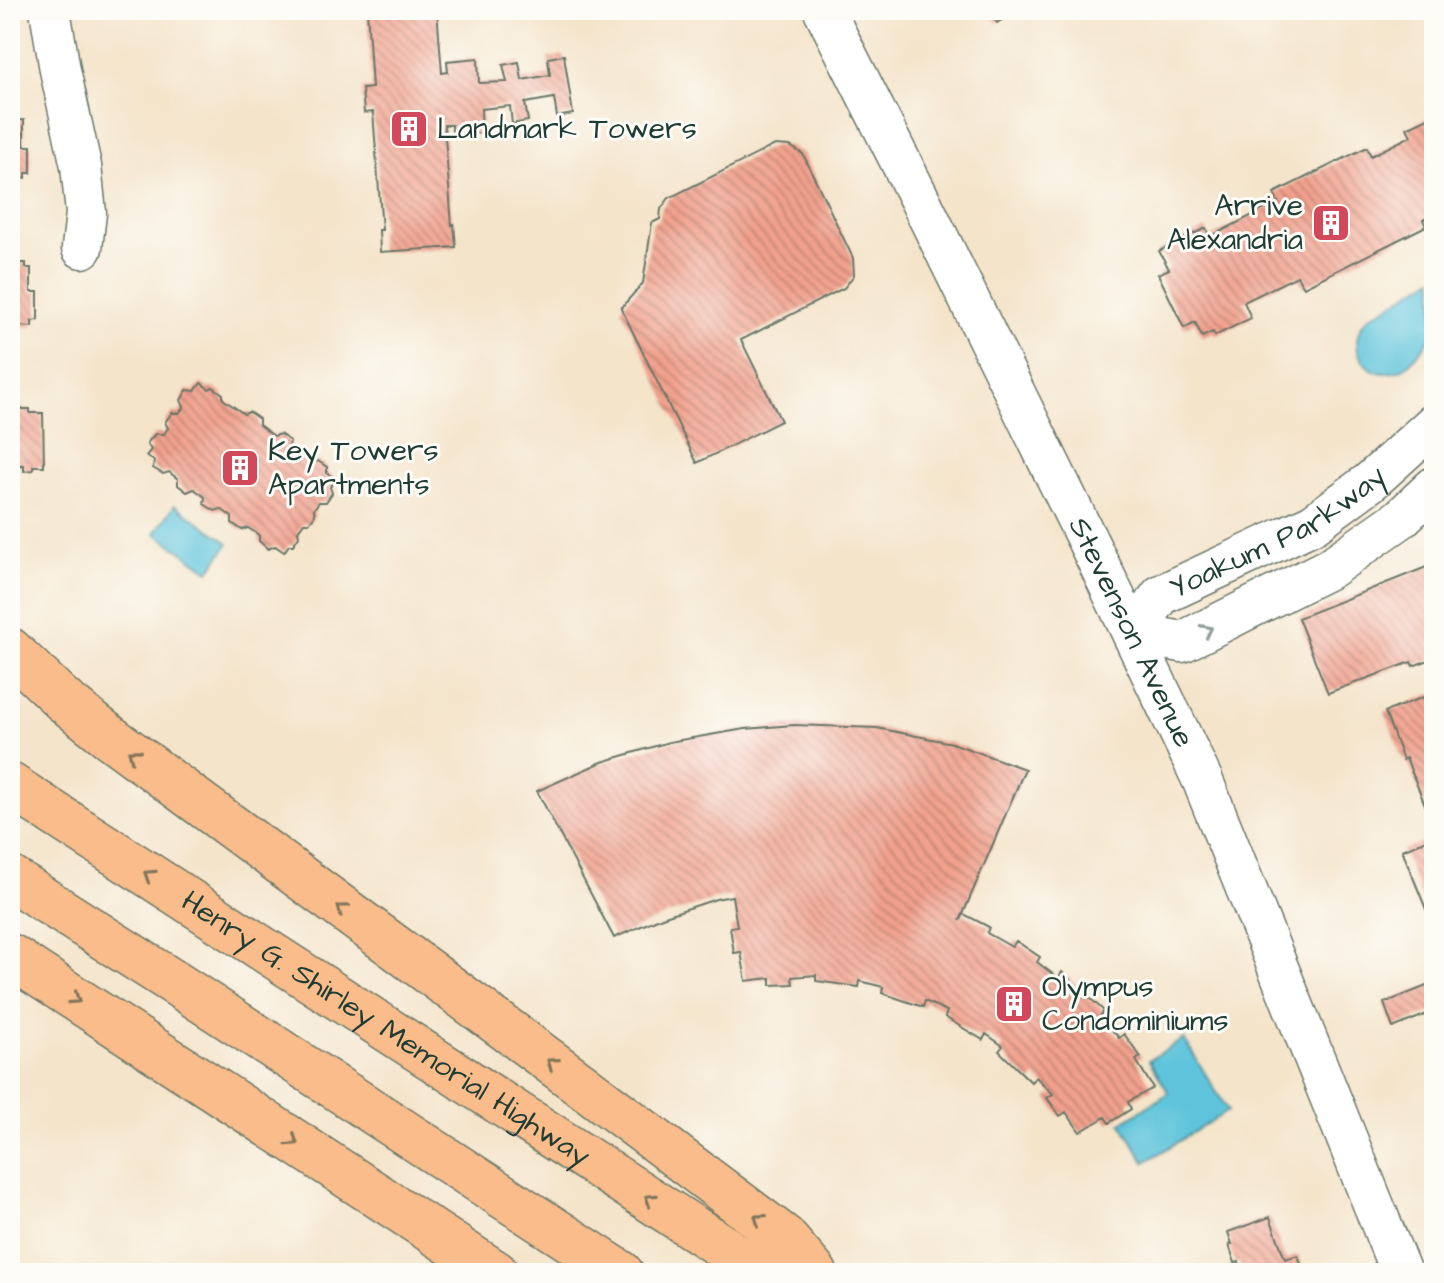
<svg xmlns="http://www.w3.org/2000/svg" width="1444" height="1283" viewBox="0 0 1444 1283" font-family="'Architects Daughter',sans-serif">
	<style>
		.water { fill: #5ec4db; stroke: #3e8088; stroke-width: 2 }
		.building { fill: url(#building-back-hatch) }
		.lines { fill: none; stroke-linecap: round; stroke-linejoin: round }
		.minor-casing { stroke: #6a7768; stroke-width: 43 }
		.highway-casing { stroke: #6a7768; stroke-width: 47 }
		.minor { stroke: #fff; stroke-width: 40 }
		.highway { stroke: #f9bc8a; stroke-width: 44 }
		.oneway { stroke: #8f9e9a }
		.oneway2 { stroke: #81765b }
		.labels { text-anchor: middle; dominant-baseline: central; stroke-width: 6; stroke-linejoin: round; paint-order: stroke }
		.poi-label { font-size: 30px; fill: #1f3d34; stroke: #fdfcf7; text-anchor: start }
		.street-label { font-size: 30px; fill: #1f3d34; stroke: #fdfcf7 }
	</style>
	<defs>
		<pattern id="building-back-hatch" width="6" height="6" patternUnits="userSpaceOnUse" patternTransform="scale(2)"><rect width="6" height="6" fill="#f1a18d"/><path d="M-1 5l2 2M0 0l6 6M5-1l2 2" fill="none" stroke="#c38474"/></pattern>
	</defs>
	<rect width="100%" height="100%" fill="#fdfcf7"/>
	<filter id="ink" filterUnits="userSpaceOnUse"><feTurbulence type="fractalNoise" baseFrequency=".0125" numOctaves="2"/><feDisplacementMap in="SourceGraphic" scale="16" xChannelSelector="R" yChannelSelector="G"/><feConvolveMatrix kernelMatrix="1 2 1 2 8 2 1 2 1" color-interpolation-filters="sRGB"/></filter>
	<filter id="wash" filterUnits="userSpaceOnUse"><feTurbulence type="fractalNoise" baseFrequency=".006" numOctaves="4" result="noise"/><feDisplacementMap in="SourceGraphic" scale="32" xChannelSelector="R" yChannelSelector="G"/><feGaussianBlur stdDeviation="1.8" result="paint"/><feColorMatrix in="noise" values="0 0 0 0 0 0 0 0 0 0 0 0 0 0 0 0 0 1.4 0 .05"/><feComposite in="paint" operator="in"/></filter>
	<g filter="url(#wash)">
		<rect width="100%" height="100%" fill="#f4e4ca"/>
		<path class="water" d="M1434,278V334C1426,344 1411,365 1400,370C1368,384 1343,346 1366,320C1370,314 1380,311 1386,307C1402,297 1418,287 1434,278Z
			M175,505L229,543L209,571L155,533Z
			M1184,1039L1228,1111L1145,1162L1121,1123L1169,1093L1149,1060Z"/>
		<g id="blocks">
			<path class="building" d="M367,10H437L442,73L448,72L447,61L478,58L479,83L507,82L503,65L519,62L522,80L550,75L548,58L564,55L573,114L557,117L554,98L525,103L528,121L512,124L510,106L481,109L482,133L452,135V125H444L452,225L454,224L456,247L380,252L379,230H382L373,112L364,113L362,89L372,88Z
				M987,10H1017L997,23Z
				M1434,115V214L1423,220L1426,226L1304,287L1297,276L1244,302L1251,318L1215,336L1213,332L1202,337L1195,322L1184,328L1158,274L1169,269L1159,251L1206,228L1210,237L1278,202L1274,193L1367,147L1371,156L1411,136L1407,128Z
				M24,120V146H31V173H26V178H14V173H10V121Z
				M775,145L790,146L803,154L853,258L854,275L844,288L741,340L781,421L697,463L621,308L643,283L652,223L660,219L661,209L669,198Z
				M15,263H26V268H31V292H38V320L32,321V327L20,326V321H10V268H15Z
				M201,383L209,389L213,387L223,394V399L244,414L249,412L259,419V425L274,436L280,434L290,441L289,447L313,463L318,461L327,467V473L336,479L330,487L332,493L326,502H319L314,509L315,515L309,523H304L298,531L299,536L293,545H289L284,552L275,546L268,549L259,541V535L248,528L242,530L232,523V517L221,509L215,511L204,504L205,497L194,489L187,492L178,485V479L169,472L163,474L153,468L154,461L146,456L151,450L147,443L155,434H164L168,428L165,422L172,413H179L184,407L181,400L187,390L195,391Z
				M19,409H30V413H43L44,466H33V470L24,471V465H10V415H19Z
				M1434,564V658L1413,666L1411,662L1328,693L1298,618Z
				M1434,693V827L1406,758L1403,760L1385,712Z
				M794,725L877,728L952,743L1025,769L960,921L964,914L989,927L987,933L1012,947L1016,941L1040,957L1037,962L1058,978L1062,972L1104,1011L1100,1016L1119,1038L1124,1034L1141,1057L1136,1060L1153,1088L1128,1102L1131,1109L1109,1123L1105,1117L1080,1132L1066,1112L1060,1116L1047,1098L1053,1094L1036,1077L1031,1082L999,1051L1003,1046L986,1034L983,1040L945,1017L947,1011L925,1001L923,1007L882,993L883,987L860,981L859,987L816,981V975L792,977L793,984L771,985V978L746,981L741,952L734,953L730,927L737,926L732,896L716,899L662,917L614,938L537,791L602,762L669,742L745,729Z
				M1434,837V929L1402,850Z
				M1434,983V1011L1393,1028L1384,1003Z
				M1270,1217L1285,1259L1298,1255L1304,1273H1256L1255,1269L1243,1273L1239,1262L1235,1263L1229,1245L1232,1244L1228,1232Z"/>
		</g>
	</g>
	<g filter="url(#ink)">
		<use href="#blocks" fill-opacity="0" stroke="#6a7768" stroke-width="2"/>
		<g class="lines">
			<g class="minor-casing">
				<g id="minor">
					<path d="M50,10L60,70L81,166L86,213L82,248"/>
					<path id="s1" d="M824,10L922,204L1096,558L1202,779L1401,1273"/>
					<path id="s2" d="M1133,633L1161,595L1313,524L1370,482L1434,424"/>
					<path d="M1133,633L1182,642L1330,568L1400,519L1434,487"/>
				</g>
			</g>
			<g class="highway-casing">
				<g id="highway">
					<path d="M10,650L63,700L110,737L578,1082L784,1237L815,1273"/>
					<path id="s3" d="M10,785L763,1273"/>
					<path d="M10,878L178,985L621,1273"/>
					<path d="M10,956L496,1273"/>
				</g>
			</g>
			<use href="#minor" class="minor"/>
			<use href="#highway" class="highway"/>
		</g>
		<defs><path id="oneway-chevron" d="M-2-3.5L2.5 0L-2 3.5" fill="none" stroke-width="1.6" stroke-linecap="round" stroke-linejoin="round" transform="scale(2)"/></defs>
		<use class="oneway" href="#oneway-chevron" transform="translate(1207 630) rotate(-27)"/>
		<g class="oneway2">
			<use href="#oneway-chevron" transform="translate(133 754) rotate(-143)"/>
			<use href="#oneway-chevron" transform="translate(149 875) rotate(-147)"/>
			<use href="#oneway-chevron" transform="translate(342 909) rotate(-143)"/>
			<use href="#oneway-chevron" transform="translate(75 999) rotate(33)"/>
			<use href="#oneway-chevron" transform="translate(552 1063) rotate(-144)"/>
			<use href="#oneway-chevron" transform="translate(293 1141) rotate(33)"/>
			<use href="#oneway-chevron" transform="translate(650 1199) rotate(-147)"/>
			<use href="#oneway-chevron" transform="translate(759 1219) rotate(-144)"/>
		</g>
	</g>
	<defs>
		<g id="building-square" transform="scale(2)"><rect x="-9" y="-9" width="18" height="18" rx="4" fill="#d1495b" stroke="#fdfcf7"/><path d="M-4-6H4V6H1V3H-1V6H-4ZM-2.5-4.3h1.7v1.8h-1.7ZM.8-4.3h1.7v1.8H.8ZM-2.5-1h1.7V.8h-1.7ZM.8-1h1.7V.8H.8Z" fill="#fff"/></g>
	</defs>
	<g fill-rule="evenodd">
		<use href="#building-square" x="409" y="129"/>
		<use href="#building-square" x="1331" y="223"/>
		<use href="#building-square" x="240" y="468"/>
		<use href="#building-square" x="1014" y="1004"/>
	</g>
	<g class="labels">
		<g class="poi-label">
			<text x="437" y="129">Landmark Towers</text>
			<text x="1303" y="206" text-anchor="end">Arrive<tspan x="1303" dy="34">Alexandria</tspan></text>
			<text x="268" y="451">Key Towers<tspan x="268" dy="34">Apartments</tspan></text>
			<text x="1042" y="987">Olympus<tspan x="1042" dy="34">Condominiums</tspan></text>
		</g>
		<g class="street-label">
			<text stroke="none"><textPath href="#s2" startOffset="180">Yoakum Parkway</textPath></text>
			<text stroke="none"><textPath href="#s1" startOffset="694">Stevenson Avenue</textPath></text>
			<text stroke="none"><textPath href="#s3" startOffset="448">Henry G. Shirley Memorial Highway</textPath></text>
		</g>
	</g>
	<rect width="1444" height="1283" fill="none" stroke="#fdfcf7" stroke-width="40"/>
</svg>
